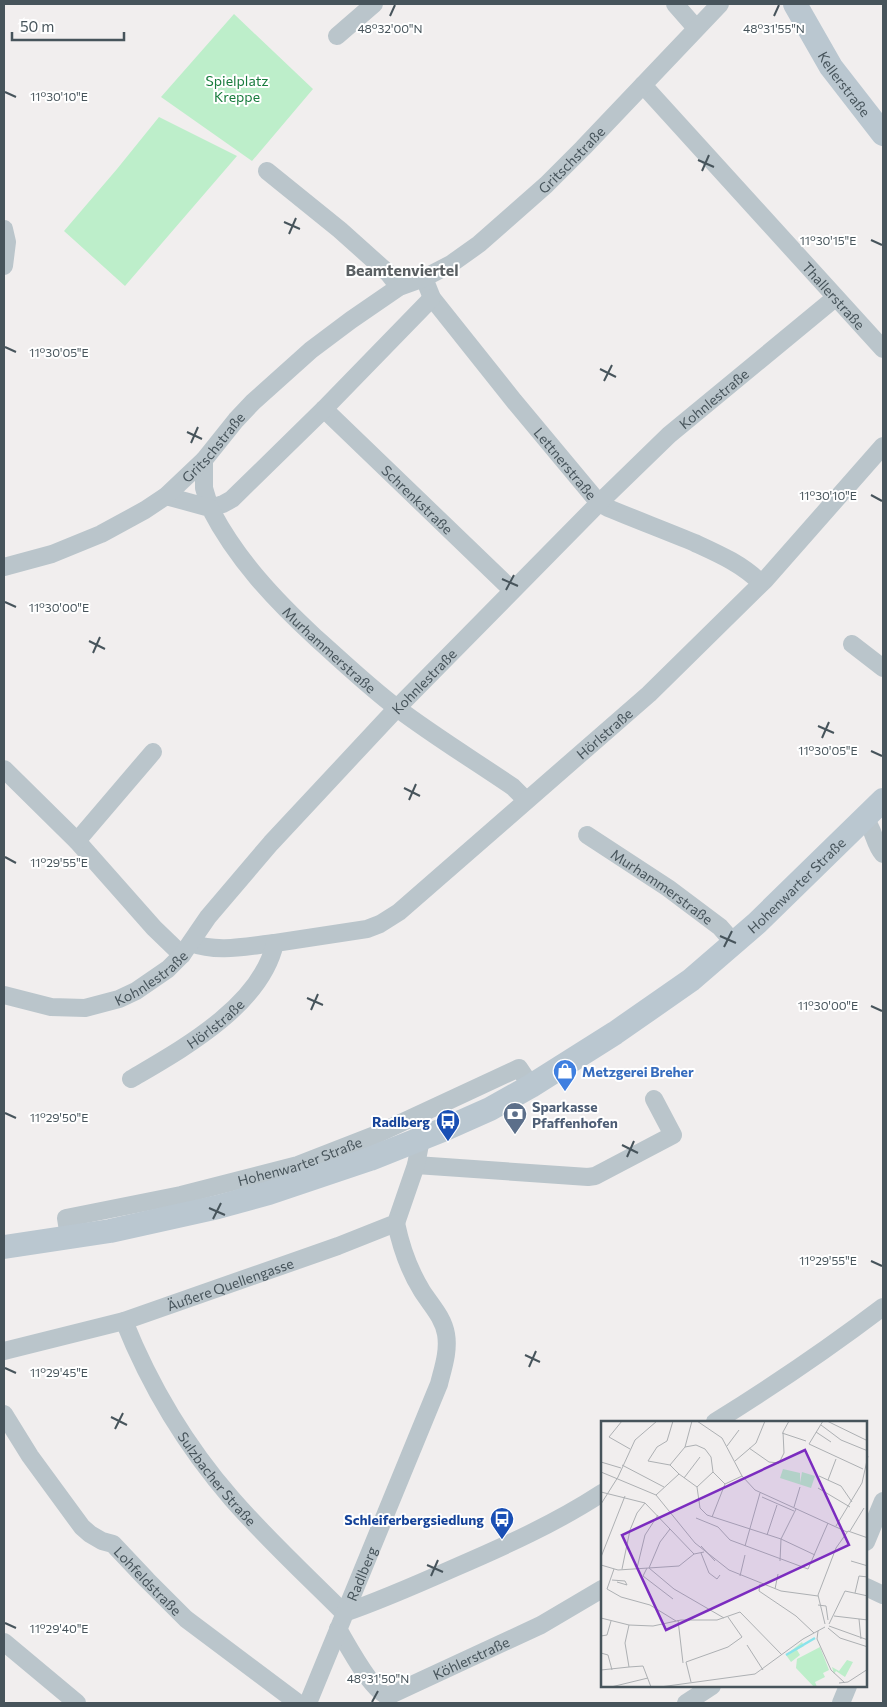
<svg xmlns="http://www.w3.org/2000/svg" width="887" height="1707" viewBox="0 0 887 1707" font-family="Commissioner,sans-serif">
	<style>
		.green { fill: #bdeeca }
		.lines { fill: none; stroke-linecap: round; stroke-linejoin: round }
		.street { stroke: #bac5cb; stroke-width: 18 }
		.secondary { stroke: #bac7d0; stroke-width: 24 }
		.ticks { fill: none; stroke: #47545b; stroke-width: 2 }
		.labels { text-anchor: middle; dominant-baseline: central; stroke-width: 4; stroke-linejoin: round; paint-order: stroke }
		.park-label { font-size: 14px; fill: #187c3d; stroke: #fff }
		.street-label { font-size: 14px; fill: #47545b; stroke: #fff }
		.shop-label { font-size: 14px; font-weight: bold; fill: #366cbe; stroke: #fff; text-anchor: start }
		.service-label { font-size: 14px; font-weight: bold; fill: #4e5e75; stroke: #fff; text-anchor: start }
		.transit-label { font-size: 14px; font-weight: bold; fill: #164399; stroke: #fff; text-anchor: end }
		.quarter-label { font-size: 16px; font-weight: bold; fill: #5b6063; stroke: #fff }
		.inset-river { fill: none; stroke: #8ae3eb; stroke-width: 2.5 }
		.inset-road { fill: none; stroke: #adb0b3; stroke-width: 1 }
		.view { fill: #7b2cbf; fill-opacity: 0.15; stroke: #7b2cbf; stroke-width: 2.5 }
		.inset-edge { fill: none; stroke: #47545b; stroke-width: 2.5 }
		.ticks-label { font-size: 12px; text-anchor: middle; fill: #47545b; stroke: #fff; stroke-width: 4; stroke-linejoin: round; paint-order: stroke }
	</style>
	<rect width="100%" height="100%" fill="#f1eeee"/>
	<path class="green" d="M234,14L313,89L252,161L161,97Z
		M159,117L237,156L125,286L64,231L117,169Z"/>
	<g class="lines">
		<g class="street">
			<path d="M675,4L696,28"/>
			<path d="M337,36L374,4"/>
			<path id="s1" d="M643,85L883,349"/>
			<path d="M267,171L340,230L388,273L399,287"/>
			<path d="M4,229L7,242L4,266"/>
			<path id="s2" d="M424,278L432,298L514,401L599,503L608,508C637,520 666,531 695,543C719,554 742,564 761,583"/>
			<path id="s3" d="M324,409L512,590"/>
			<path d="M204,460V488L210,508L223,504L232,499L324,409L432,298"/>
			<path id="s4" d="M166,496L210,508C236,559 275,600 316,638C342,661 368,686 397,708C434,736 475,761 513,787L526,800"/>
			<path id="s5" d="M4,567L52,554L101,534L145,510L166,496L204,460L236,420L253,402L311,350L351,320L399,287L424,278L451,264L479,244L546,185L583,148L720,4"/>
			<path d="M852,644L883,668"/>
			<path d="M4,769L77,841L154,928L182,955"/>
			<path d="M865,819C874,829 874,844 883,854"/>
			<path id="s6" d="M587,835L668,888L720,927L734,943"/>
			<path d="M77,841L153,752"/>
			<path d="M191,943C218,953 247,946 275,943"/>
			<path id="s7" d="M4,995L51,1007L85,1008L119,999L136,991L168,969L182,955L208,917L271,843L397,708L599,503L669,435L835,298"/>
			<path id="s8" d="M131,1079C182,1049 261,1006 275,943L367,929L380,924L399,912L649,694L765,580L883,446"/>
			<path d="M416,1165L588,1177L595,1176L673,1135L654,1099"/>
			<path id="s9" d="M69,1237L66,1218L181,1195L298,1165L375,1135L519,1068L531,1086"/>
			<path id="s10" d="M124,1321C150,1386 186,1446 232,1499C267,1539 306,1575 344,1613"/>
			<path id="s11" d="M4,1351L124,1321L338,1246L396,1223L416,1165L421,1139"/>
			<path id="s12" d="M4,1414L30,1456L82,1527L90,1534L102,1541L113,1544L147,1580L186,1619L298,1703"/>
			<path d="M715,1422C773,1386 829,1348 883,1307"/>
			<path d="M866,1542L883,1501"/>
			<path d="M866,1587L883,1595"/>
			<path d="M344,1613C382,1600 418,1584 454,1568C505,1546 556,1523 602,1493"/>
			<path id="s13" d="M338,1629C347,1644 372,1692 388,1696L541,1625L602,1589"/>
			<path d="M4,1642L77,1703"/>
			<path id="s14" d="M308,1703L439,1384C443,1368 449,1351 446,1334C443,1317 431,1305 422,1291C409,1270 401,1247 396,1223"/>
			<path d="M686,1703L712,1686"/>
			<path d="M841,1703L848,1686"/>
		</g>
		<g class="secondary">
			<path id="s15" d="M795,4L831,67L883,134"/>
			<path id="s16" d="M4,1247L110,1231L218,1207L269,1193L370,1159L445,1129L490,1109L531,1086L615,1033L691,980L757,923L883,800"/>
		</g>
	</g>
	<path class="ticks" d="M390,16L395,5M774,16L779,5M5,92L16,97M698,160L714,167M702,171L709,155M284,222L300,229M289,234L296,218M871,240L882,245M5,347L16,352M600,369L616,377M604,381L612,365M187,432L202,439M191,443L198,427M871,495L882,501M502,579L518,586M506,590L514,575M5,602L16,607M89,641L105,649M93,653L100,637M818,726L834,733M822,738L829,722M871,751L882,756M404,788L420,796M409,800L416,784M5,857L16,863M720,936L736,943M724,947L732,931M307,998L323,1005M871,1006L882,1011M311,1010L318,994M5,1113L16,1118M622,1145L638,1153M627,1157L634,1141M209,1208L225,1215M213,1219L221,1203M871,1261L882,1266M525,1355L540,1362M529,1367L536,1351M5,1368L16,1373M111,1417L127,1425M115,1429L123,1413M427,1565L443,1572M431,1576L438,1560M5,1623L16,1628M372,1702L378,1691"/>
	<defs>
		<g id="shop-pin" transform="scale(1.25)"><path d="M0 17L-7.5 6A9.5 9.5 0 1 1 7.5 6Z" fill="#3f7fe0" stroke="#fff"/><path d="M-5-2.5h2.3a2.7 3.5 0 0 1 5.4 0H5L5.5 6h-11ZM-1.5-2.5h3a1.5 2.3 0 0 0-3 0Z" fill="#fff"/></g>
		<g id="bank-pin" transform="scale(1.25)"><path d="M0 17L-7.5 6A9.5 9.5 0 1 1 7.5 6Z" fill="#5c6f8a" stroke="#fff"/><path d="M-6-4H6V4H-6ZM0-2.3a2.3 2.3 0 1 0 0 4.6a2.3 2.3 0 1 0 0-4.6Z" fill="#fff"/></g>
		<g id="bus-pin" transform="scale(1.25)"><path d="M0 17L-7.5 6A9.5 9.5 0 1 1 7.5 6Z" fill="#1a4fb4" stroke="#fff"/><path d="M-5-6H5V4H4V6H2V4H-2V6H-4V4H-5ZM-3.5-4V0h7V-4ZM-3.5 1.2v1.5H-2V1.2ZM2 1.2v1.5H3.5V1.2Z" fill="#fff"/></g>
	</defs>
	<g fill-rule="evenodd">
		<use href="#shop-pin" x="565" y="1071"/>
		<use href="#bank-pin" x="515" y="1114"/>
		<use href="#bus-pin" x="448" y="1121"/>
		<use href="#bus-pin" x="502" y="1519"/>
	</g>
	<g class="labels">
		<g class="park-label">
			<text x="237" y="80">Spielplatz<tspan x="237" dy="16">Kreppe</tspan></text>
		</g>
		<g class="street-label">
			<text stroke="none"><textPath href="#s15" startOffset="94">Kellerstraße</textPath></text>
			<text stroke="none"><textPath href="#s5" startOffset="709">Gritschstraße</textPath></text>
			<text stroke="none"><textPath href="#s1" startOffset="284">Thallerstraße</textPath></text>
			<text stroke="none"><textPath href="#s7" startOffset="966">Kohnlestraße</textPath></text>
			<text stroke="none"><textPath href="#s5" startOffset="246">Gritschstraße</textPath></text>
			<text stroke="none"><textPath href="#s2" startOffset="234">Lettnerstraße</textPath></text>
			<text stroke="none"><textPath href="#s3" startOffset="130">Schrenkstraße</textPath></text>
			<text stroke="none"><textPath href="#s4" startOffset="232">Murhammerstraße</textPath></text>
			<text stroke="none"><textPath href="#s7" startOffset="561">Kohnlestraße</textPath></text>
			<text stroke="none"><textPath href="#s8" startOffset="605">Hörlstraße</textPath></text>
			<text stroke="none"><textPath href="#s16" startOffset="888">Hohenwarter Straße</textPath></text>
			<text stroke="none"><textPath href="#s6" startOffset="91">Murhammerstraße</textPath></text>
			<text stroke="none"><textPath href="#s7" startOffset="156">Kohnlestraße</textPath></text>
			<text stroke="none"><textPath href="#s8" startOffset="101">Hörlstraße</textPath></text>
			<text stroke="none"><textPath href="#s9" startOffset="260">Hohenwarter Straße</textPath></text>
			<text stroke="none"><textPath href="#s11" startOffset="236">Äußere Quellengasse</textPath></text>
			<text stroke="none"><textPath href="#s10" startOffset="184">Sulzbacher Straße</textPath></text>
			<text stroke="none"><textPath href="#s14" startOffset="140">Radlberg</textPath></text>
			<text stroke="none"><textPath href="#s12" startOffset="224">Lohfeldstraße</textPath></text>
			<text stroke="none"><textPath href="#s13" startOffset="176">Köhlerstraße</textPath></text>
		</g>
		<g class="shop-label">
			<text x="582" y="1071">Metzgerei Breher</text>
		</g>
		<g class="service-label">
			<text x="532" y="1106">Sparkasse<tspan x="532" dy="16">Pfaffenhofen</tspan></text>
		</g>
		<g class="transit-label">
			<text x="430" y="1121">Radlberg</text>
			<text x="484" y="1519">Schleiferbergsiedlung</text>
		</g>
		<g class="quarter-label">
			<text x="402" y="269">Beamtenviertel</text>
		</g>
	</g>
	<g transform="translate(601 1421)">
		<rect width="266" height="266" fill="#f1eeee"/>
		<path d="M182,48L199,52V62L201,51L214,55L210,67L179,57ZM201,221L203,225L196,229L199,234L190,241L185,234ZM219,226L228,249L222,252L224,256L214,261L216,266H213L195,247L196,238ZM246,239L252,241L244,256L235,250L233,253L231,246L238,250Z" fill="#bdeeca"/>
		<path class="inset-river" d="M185,234L214,217"/>
		<path class="inset-road" d="M21,0L8,16L29,28M96,0L121,17L141,55L154,69L246,111M222,0L208,23L262,48M226,0L267,20M220,4L240,19L267,30M215,11L230,21M181,12L205,20M126,25L138,9M148,27L168,41L178,42L183,32L182,11L188,0M134,40L155,22L164,0M0,41L20,47M21,44L63,66M69,44L47,40L56,26L66,20L72,0M0,51L55,74L94,122L128,149L180,170L217,175M78,53L69,44L84,26L91,0M218,55L240,65L251,81M17,56L34,19L56,0M83,57L99,36M227,59L235,38M124,63L141,55M96,66L99,87L106,94L180,118L214,134M217,67L249,86M0,71L44,82L93,133L103,131M55,74L78,53L96,66L112,51L110,36L104,28L95,24L84,26M161,76L193,90M0,83L17,56M193,86L199,66M111,96L124,63L112,51M95,97L117,106L129,119L207,148L227,102M235,105L261,62L267,35M249,110L263,87M166,114L176,84M100,125L114,140M144,125L159,72M100,132L108,152L116,158L119,154M0,136L24,75M179,140L180,118L195,88M250,140L267,145M0,144L17,149L78,145L93,133M36,147L44,114L57,94M46,147L42,155L72,178M48,147L73,168L123,197M48,147L59,121L69,108M13,148L6,168L20,176L49,184L75,200M21,148L29,109L36,92L44,82M139,155L144,134M11,159L24,160L26,164L16,161M159,163L158,170L195,195L213,212M174,168L177,153M254,172L258,155L267,156M217,184L225,185L227,199M233,195L267,199M0,197L28,204L52,205L80,199H116L139,191L181,234M258,198L260,218M77,199L82,242M224,203L217,174L235,127L247,110L267,117M228,203L244,170L267,175M28,204L24,222L28,246L42,245L50,266M228,205L267,219M227,207L239,217L267,226M217,210L216,218L230,249L244,262M0,215L6,214L10,200M146,224L162,249M0,232L7,234L11,249M0,249L28,246M90,261L85,241L127,226L141,216L127,196M238,262L247,261L267,248M10,266L47,257M59,266L154,253L202,218L224,206"/>
		<path class="view" d="M204,29L248,124L65,209L21,114Z"/>
		<rect width="266" height="266" class="inset-edge"/>
	</g>
	<g class="ticks-label">
		<text x="390" y="33">48°32'00"N</text>
		<text x="774" y="33">48°31'55"N</text>
		<text x="59" y="101">11°30'10"E</text>
		<text x="828" y="245">11°30'15"E</text>
		<text x="59" y="357">11°30'05"E</text>
		<text x="828" y="500">11°30'10"E</text>
		<text x="59" y="612">11°30'00"E</text>
		<text x="828" y="755">11°30'05"E</text>
		<text x="59" y="867">11°29'55"E</text>
		<text x="828" y="1010">11°30'00"E</text>
		<text x="59" y="1122">11°29'50"E</text>
		<text x="828" y="1265">11°29'55"E</text>
		<text x="59" y="1377">11°29'45"E</text>
		<text x="59" y="1633">11°29'40"E</text>
		<text x="378" y="1683">48°31'50"N</text>
	</g>
	<rect width="887" height="1707" fill="none" stroke="#47545b" stroke-width="10"/>
	<path d="M12 32v8h112v-8" fill="none" stroke="#47545b" stroke-width="2.5"/>
	<text x="20" y="32" font-size="15" fill="#47545b" stroke="#ffffff" stroke-width="4" paint-order="stroke">50 m</text>
</svg>
